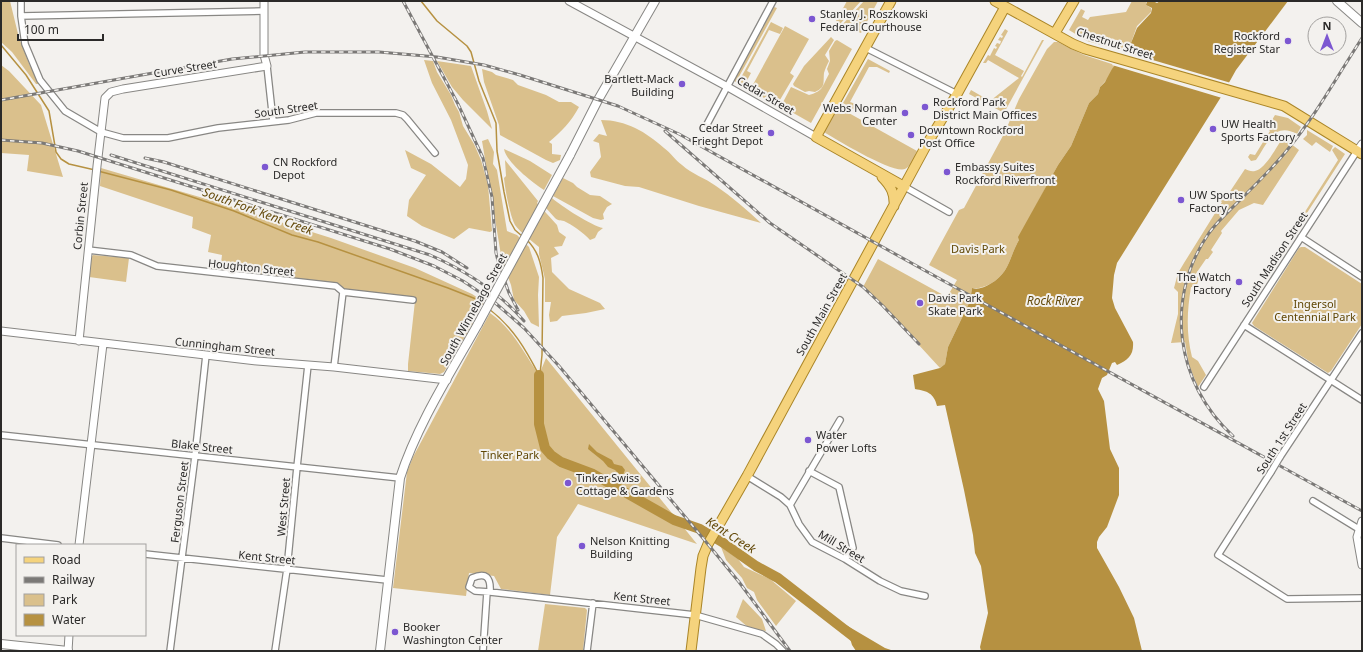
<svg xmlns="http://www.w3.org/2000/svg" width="1363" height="652" viewBox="0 0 1363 652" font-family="'Noto Sans',sans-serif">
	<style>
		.green { fill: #dac08c }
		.water { fill: #b69141 }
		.pier { fill: #f3f1ee }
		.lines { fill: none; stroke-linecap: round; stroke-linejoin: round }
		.stream { stroke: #b69141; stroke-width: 1.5 }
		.river { stroke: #b69141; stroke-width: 10 }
		.minor-casing { stroke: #888784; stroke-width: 8 }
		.tertiary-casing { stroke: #888784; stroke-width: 9 }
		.secondary-casing { stroke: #888784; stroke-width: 10 }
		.primary-casing { stroke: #aa8527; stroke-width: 11 }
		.minor { stroke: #fff; stroke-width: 5.5 }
		.tertiary { stroke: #fff; stroke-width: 7 }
		.secondary { stroke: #fff; stroke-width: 8 }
		.primary { stroke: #f5d37d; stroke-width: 9 }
		.rail-casing { stroke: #7b7977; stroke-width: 3 }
		.rail { stroke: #f3f1ee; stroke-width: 1.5; stroke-dasharray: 4.5; stroke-linecap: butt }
		.minor-bridge-casing { stroke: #888784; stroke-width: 8; stroke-linecap: butt }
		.secondary-bridge-casing { stroke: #888784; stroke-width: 10; stroke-linecap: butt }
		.minor-bridge { stroke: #fff; stroke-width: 5.5 }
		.secondary-bridge { stroke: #fff; stroke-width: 8 }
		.poi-dot { fill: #7c57d1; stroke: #f3f1ee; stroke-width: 1.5 }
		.labels { text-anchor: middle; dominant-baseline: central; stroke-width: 4; stroke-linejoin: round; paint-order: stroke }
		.poi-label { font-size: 11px; fill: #2b2a29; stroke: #f3f1ee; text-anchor: start }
		.street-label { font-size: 11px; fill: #2b2a29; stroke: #f3f1ee }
		.park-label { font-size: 11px; fill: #604705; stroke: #f3f1ee }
		.water-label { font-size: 12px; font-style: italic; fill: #634909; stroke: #f3f1ee }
	</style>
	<rect width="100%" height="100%" fill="#f3f1ee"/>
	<path class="green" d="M1,1H10L19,38L30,66L40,84H36L12,52L1,42Z
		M847,1H861L840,24L836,21Z
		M864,1H878L861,33L842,25Z
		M1132,1H1146V5L1151,8V12L1137,26L1131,43L1125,50H1119L1087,41L1069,30L1081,9L1085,11L1082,17L1088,20L1090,17L1126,12Z
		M774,7L777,8L736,82L734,81Z
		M771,22L783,28L780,34L769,30L747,71L751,73L744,86L738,83Z
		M785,26L809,39L790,73L794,76L777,105L750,90Z
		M1005,29L1008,31L995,55L1024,71L1021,76L1022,77L1042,40H1044L1004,113L969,94L971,90L990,101L1019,78L988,60L986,63H983L988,55L990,56L994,48L996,49L997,47L995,46L997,43L1000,44L1001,41L998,40L1000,37L1002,38L1003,36L1001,35Z
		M831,37L834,40L825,55L829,61C827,65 825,69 824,73C823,83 826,87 815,92L809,91L805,92L794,86L793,84L804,66Z
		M837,40L852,49L811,123L781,106L791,87L809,95C824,91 822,86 829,74L827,69L830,61L829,51L835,41Z
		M1054,42H1058L1084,55L1115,65L1109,77L1100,87L1098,94L1089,103L1071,146L1058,165L1019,237V240C1009,257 1010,273 990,284C984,287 978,289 972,288L970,301L948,347L945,364L940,368L883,306L863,287L878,259L947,297L957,280L929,265L959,210L964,208L1005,132L1019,99L1047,49Z
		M868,59L890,71L889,73L877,67H869L850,102L856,104L858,110H855L843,103Z
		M424,60L433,61L437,72L451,95L455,105L459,112L463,126L474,144L481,160L488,185L492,231L490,232L469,228L454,239L422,226L407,216L409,200L426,175L411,168L405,150L431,164L460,187L466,179L468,165L451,120L432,83Z
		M437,61L471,66L487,111L492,129L463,100L452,87Z
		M1,65L9,71L41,105L63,177L27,171L29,155L1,153Z
		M482,69L492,72L496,75L513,80L518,85L546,95L559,102H571L579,107C571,122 562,131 549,142L552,144V154L561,155L560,160L553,163L546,160L500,135L499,125L484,82Z
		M838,107L917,151C914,157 912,166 905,169C893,174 837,140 824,132Z
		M1275,115L1288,118L1301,127L1297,134C1274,121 1267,144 1256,160L1251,161L1248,157L1250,154L1255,155L1270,131L1267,128Z
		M601,120C626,120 646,132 664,148C671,153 675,160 682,165C692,174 705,178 716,186C732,197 747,210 761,223L699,206L639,187L625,186L591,177L590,172L601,157L599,143L593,141L599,134L607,136Z
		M1307,130L1333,146L1330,152L1316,142L1312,146L1303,139L1307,135Z
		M488,139L494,152L493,164L497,170L507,231L517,235L529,247L539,277L538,295L539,327L531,323L524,311L514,300L511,285L502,261L482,141Z
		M1283,140H1286L1299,150L1263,205L1254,203L1239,210L1221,231L1222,233L1211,250L1213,252L1208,259H1206L1195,275L1199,278L1196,288L1191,287C1187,311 1186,333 1192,357L1198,361L1206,375L1198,387L1189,365L1185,342L1171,343L1178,314V292L1174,288L1178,273L1184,263L1222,202L1218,199L1226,191L1229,193L1245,169C1248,170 1251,172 1255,171C1264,170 1275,150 1280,142Z
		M1335,147L1345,154L1296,230L1294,229L1338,160L1332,150Z
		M504,149L530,161L552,175L544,190C533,183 506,162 504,149Z
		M505,160L538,201L537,203L557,225L559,232L566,237L562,246L554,247L559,254L551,258L552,272L569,289L600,303L605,309L586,313L562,316L557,321L550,322L549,315L551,302H545V279L539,254V247C533,242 520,232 515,225C510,216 505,189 504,178L506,176Z
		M101,168L220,203L331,238L415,268L472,294L483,301L472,320L473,323L444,372L440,374L408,371V364L415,301L345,290L334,283L220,271L222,255L208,252L211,235L192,228L193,217L100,186Z
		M563,178L573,183L577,187L590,195L600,196L612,204L607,207L603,214L604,219L601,220L593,218L553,196Z
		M552,198C561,206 592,226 603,228L598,232L595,238L590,240C584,233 571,224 564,221C560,220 558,221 555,218C552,215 549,211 546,208Z
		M1301,247H1305L1362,284V324L1331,371L1328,373L1254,326L1252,323L1299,248Z
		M93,255L129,258L126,282L89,277L91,258Z
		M490,313C512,328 524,353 539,375L546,358L697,544L578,504L557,537L550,595L501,589L494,576L469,573L466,596L393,588L407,472L413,457Z
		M721,547L738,559L744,567L770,579L796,601L776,626L757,600L754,592L747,588L742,578L726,560Z
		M743,599L762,619L766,631L749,628L736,617Z
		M545,604L585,608L587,610L583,651H538Z"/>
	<path class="water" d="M1147,1H1153L1157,3L1160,1H1288L1236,70L1221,97L1117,263L1114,275L1112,298L1115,308L1133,342C1134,355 1128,360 1117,365L1115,362L1112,363L1107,375L1102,378L1098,389L1104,401L1110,449L1119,468V495L1107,527L1099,537L1097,542V548L1119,587L1134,618L1142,651H981L980,647L988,613L986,600L981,566L975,553L973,535L964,490L945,405L937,406C934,393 927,391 915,389L913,375L940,368L945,364L948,347L970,301L972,288C978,290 985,287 990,284C1010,273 1009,257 1019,240L1018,237L1058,165L1071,146L1089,103L1098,94L1100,87L1105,82L1112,69L1131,43L1137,28L1151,13L1152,8L1146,5Z
		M589,444L597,452L612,460L614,464L622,466L625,470L623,475H620L615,470L608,467L603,461L588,449Z
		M846,625L885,648L894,651H856L852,645Z"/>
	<path class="pier" d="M1122,51L1231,83L1222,98L1112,65Z"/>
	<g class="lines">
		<path class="stream" d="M421,1L437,21L467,46L471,52L479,81L496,123L497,151L504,192L510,221L515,230L522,236
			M1,45L26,75L49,111L56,152L61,159L69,164L95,170
			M98,171L171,190L234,211L292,235L318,242L448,288L476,299L485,306
			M527,240C538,251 541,263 543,278L542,355L540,374
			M489,309C513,327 526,350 539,375"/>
		<path class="river" d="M539,375V424L545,448L551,455L561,462L593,474L674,520L700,529L722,542L756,566L778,578L872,651"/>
		<g class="minor-casing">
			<path id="minor" d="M21,1V16L25,44L40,80L65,111L101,132L123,138H168L218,128L289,120L316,113H396L403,115L407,119L435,153
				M21,16L264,11
				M866,48L957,94
				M267,66L273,121
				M705,128L773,1
				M905,187L949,212
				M1301,237L1362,277
				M88,250L131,255L157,266L336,286L343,292L413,300
				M1244,325L1362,400
				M334,367L343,292
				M1204,387L1357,151
				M1,435L400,478
				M1280,457L1362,333
				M809,471L839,487L853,548L845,559
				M1271,472L1218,555L1287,599L1362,598
				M747,476L781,497L790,505L799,524L812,542L845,559L880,581L901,591L925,596
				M1313,501L1362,531
				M790,505L840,420
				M1,538L58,545
				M145,554L387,580
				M490,592C491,577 486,572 472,578L469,587L475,591L490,592L695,615L762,634L776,644L783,651
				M170,651L195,456L206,355
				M275,651L287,569L297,467L308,365
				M483,651L487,592
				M587,651L593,603"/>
		</g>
		<g class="tertiary-casing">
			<path id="tertiary" d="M569,1L726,86L816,137
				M1357,151L1362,144
				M1,331L257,361L334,367L447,380
				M79,341L97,166L105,98L111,92L123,89L267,66L264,55V1
				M1362,521L1357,537L1362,565
				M79,545L103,344
				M68,651L69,635"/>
		</g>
		<g class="secondary-casing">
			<path id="secondary" d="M1337,1L1362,23
				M570,155L598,100L655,1
				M1,644L68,651
				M380,651L400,478C417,425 451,372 478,324"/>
		</g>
		<g class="primary-casing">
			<path id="primary" d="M891,1L816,137L905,187
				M995,1L1073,44L1085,49L1284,106L1362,154
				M1055,33L1074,1
				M882,177C891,186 895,194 894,206
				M691,651L701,568L703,556L708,544L747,476L927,144L957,94L1005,7"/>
		</g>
		<use href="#minor" class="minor"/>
		<use href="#tertiary" class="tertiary"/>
		<use href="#secondary" class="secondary"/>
		<use href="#primary" class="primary"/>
		<g class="rail-casing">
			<path id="rail" d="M403,1L458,104L483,158L492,197L496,253L499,265L509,293L518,310
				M1,100L232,59L305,52H379L437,57L484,65L520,75L618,106L679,134L942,280L1362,511
				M665,131L770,223L863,287L883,306L919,344
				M1,140L42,143L78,151L390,249L434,266L463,281L493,301L524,328L559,366L702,537L739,582L790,651
				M111,155L430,255C466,271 498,291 524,321
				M145,158L164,162L415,241L442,252L467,268
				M1233,436C1175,383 1164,298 1209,233C1218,221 1228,212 1238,202C1255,185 1273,168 1288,149C1316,115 1338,75 1362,38"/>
		</g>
		<use href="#rail" class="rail"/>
		<g class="minor-bridge-casing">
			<path id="minor-bridge" d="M1271,472L1280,457"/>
		</g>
		<g class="secondary-bridge-casing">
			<path id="secondary-bridge" d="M478,324L570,155"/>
		</g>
		<use href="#minor-bridge" class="minor-bridge"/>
		<use href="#secondary-bridge" class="secondary-bridge"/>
	</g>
	<g class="poi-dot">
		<circle cx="812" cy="19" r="4"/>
		<circle cx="1288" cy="41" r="4"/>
		<circle cx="682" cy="84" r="4"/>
		<circle cx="925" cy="107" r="4"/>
		<circle cx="905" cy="113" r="4"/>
		<circle cx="1213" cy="129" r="4"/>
		<circle cx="771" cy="133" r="4"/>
		<circle cx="911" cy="135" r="4"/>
		<circle cx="265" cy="167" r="4"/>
		<circle cx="947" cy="172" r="4"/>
		<circle cx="1181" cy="200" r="4"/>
		<circle cx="1239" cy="282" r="4"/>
		<circle cx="920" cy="303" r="4"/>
		<circle cx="808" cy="440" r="4"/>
		<circle cx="568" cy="483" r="4"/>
		<circle cx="582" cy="546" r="4"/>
		<circle cx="395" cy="632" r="4"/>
	</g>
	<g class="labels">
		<g class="poi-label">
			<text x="820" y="13">Stanley J. Roszkowski<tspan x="820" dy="13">Federal Courthouse</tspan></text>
			<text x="1280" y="35" text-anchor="end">Rockford<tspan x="1280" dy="13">Register Star</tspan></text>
			<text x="674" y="78" text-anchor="end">Bartlett-Mack<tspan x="674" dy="13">Building</tspan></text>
			<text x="933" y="101">Rockford Park<tspan x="933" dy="13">District Main Offices</tspan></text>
			<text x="897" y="107" text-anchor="end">Webs Norman<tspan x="897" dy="13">Center</tspan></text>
			<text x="1221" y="123">UW Health<tspan x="1221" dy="13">Sports Factory</tspan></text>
			<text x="763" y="127" text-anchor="end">Cedar Street<tspan x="763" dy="13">Frieght Depot</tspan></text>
			<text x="919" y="129">Downtown Rockford<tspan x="919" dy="13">Post Office</tspan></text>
			<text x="273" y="161">CN Rockford<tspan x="273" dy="13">Depot</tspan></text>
			<text x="955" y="166">Embassy Suites<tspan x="955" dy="13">Rockford Riverfront</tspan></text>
			<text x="1189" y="194">UW Sports<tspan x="1189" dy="13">Factory</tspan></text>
			<text x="1231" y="276" text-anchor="end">The Watch<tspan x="1231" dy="13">Factory</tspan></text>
			<text x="928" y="297">Davis Park<tspan x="928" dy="13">Skate Park</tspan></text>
			<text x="816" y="434">Water<tspan x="816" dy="13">Power Lofts</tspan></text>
			<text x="576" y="477">Tinker Swiss<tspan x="576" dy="13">Cottage &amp; Gardens</tspan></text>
			<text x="590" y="540">Nelson Knitting<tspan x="590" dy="13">Building</tspan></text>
			<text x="403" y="626">Booker<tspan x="403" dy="13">Washington Center</tspan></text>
		</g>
		<g class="street-label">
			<text transform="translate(1115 43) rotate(18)">Chestnut Street</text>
			<text transform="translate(185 68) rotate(-9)">Curve Street</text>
			<text transform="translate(766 95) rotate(30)">Cedar Street</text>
			<text transform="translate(286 109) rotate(-8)">South Street</text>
			<text transform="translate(80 216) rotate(-84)">Corbin Street</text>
			<text transform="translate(1274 259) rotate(-57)">South Madison Street</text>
			<text transform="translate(251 267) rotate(6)">Houghton Street</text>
			<text transform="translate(473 309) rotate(-61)">South Winnebago Street</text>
			<text transform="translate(821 314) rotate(-61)">South Main Street</text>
			<text transform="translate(225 346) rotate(6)">Cunningham Street</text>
			<text transform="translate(1281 438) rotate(-57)">South 1st Street</text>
			<text transform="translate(202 446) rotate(6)">Blake Street</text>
			<text transform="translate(179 502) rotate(-83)">Ferguson Street</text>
			<text transform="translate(283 507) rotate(-85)">West Street</text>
			<text transform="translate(842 546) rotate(31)">Mill Street</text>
			<text transform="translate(267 557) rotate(6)">Kent Street</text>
			<text transform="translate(642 598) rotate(6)">Kent Street</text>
		</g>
		<g class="park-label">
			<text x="978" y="248">Davis Park</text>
			<text x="1315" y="303">Ingersol<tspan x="1315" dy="13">Centennial Park</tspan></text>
			<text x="510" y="454">Tinker Park</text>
		</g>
		<g class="water-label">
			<text transform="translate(258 211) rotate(20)">South Fork Kent Creek</text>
			<text x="1054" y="300">Rock River</text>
			<text transform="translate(731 535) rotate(33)">Kent Creek</text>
		</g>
	</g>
	<rect width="1363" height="652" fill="none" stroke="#2b2a29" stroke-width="4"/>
	<rect x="16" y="544" width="130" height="92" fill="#f3f1ee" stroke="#a3a19f"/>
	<rect x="24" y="557" width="20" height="6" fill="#f5d37d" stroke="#a3a19f"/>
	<text x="52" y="564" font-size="12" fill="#2b2a29">Road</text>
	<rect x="24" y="577" width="20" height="6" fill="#7b7977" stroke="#a3a19f"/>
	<text x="52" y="584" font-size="12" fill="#2b2a29">Railway</text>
	<rect x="24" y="594" width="20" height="12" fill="#dac08c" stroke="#a3a19f"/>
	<text x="52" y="604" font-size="12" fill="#2b2a29">Park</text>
	<rect x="24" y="614" width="20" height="12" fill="#b69141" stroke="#a3a19f"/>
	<text x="52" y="624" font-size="12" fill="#2b2a29">Water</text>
	<g transform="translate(1327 36)"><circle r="19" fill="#f3f1ee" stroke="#a3a19f"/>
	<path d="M0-3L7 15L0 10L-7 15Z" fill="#7c57d1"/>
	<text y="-6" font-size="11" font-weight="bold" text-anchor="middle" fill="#2b2a29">N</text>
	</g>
	<path d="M18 34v6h85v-6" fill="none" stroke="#2b2a29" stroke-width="2"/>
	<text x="24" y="34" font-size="12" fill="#2b2a29" stroke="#f3f1ee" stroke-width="3" paint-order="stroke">100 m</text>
</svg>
